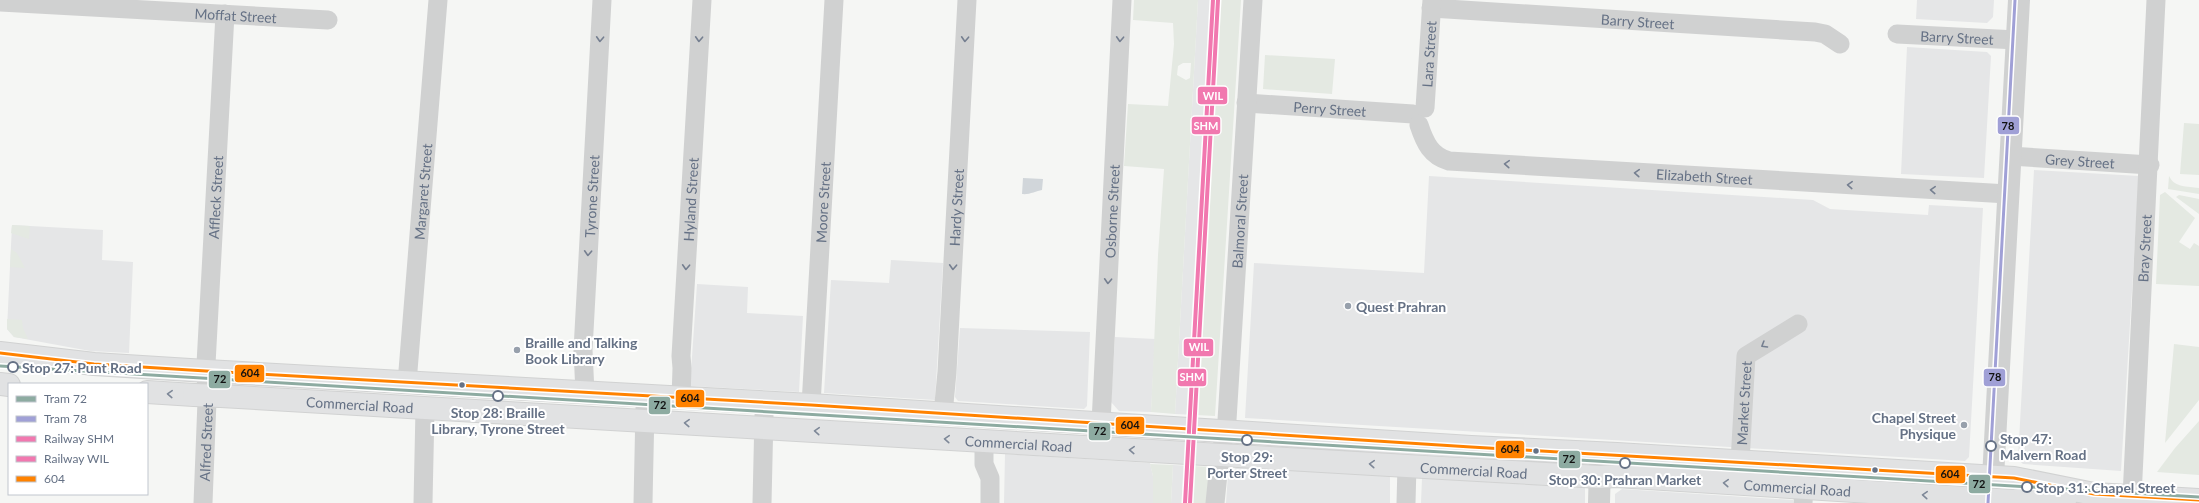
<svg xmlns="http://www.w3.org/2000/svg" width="2199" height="503" viewBox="0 0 2199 503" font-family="Lato,sans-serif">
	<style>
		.built { fill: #e5e6e7 }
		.green { fill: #e4e9e2; fill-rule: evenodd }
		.water { fill: #d1d6da }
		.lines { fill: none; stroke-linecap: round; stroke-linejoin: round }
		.primary-casing { stroke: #d1d2d2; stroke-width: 24 }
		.minor { stroke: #d0d1d1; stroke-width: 19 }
		.tertiary { stroke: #d0d1d1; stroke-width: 22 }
		.primary { stroke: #e1e2e3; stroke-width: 22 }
		.primary-bridge-casing { stroke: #d1d2d2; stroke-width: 24; stroke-linecap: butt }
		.primary-bridge { stroke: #e1e2e3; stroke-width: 22 }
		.bus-1-casing { stroke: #fff; stroke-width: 6 }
		.bus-1 { stroke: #ff8200; stroke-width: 3 }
		.rail-1-casing { stroke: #fff; stroke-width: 7 }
		.rail-2-casing { stroke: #fff; stroke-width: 7 }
		.rail-1 { stroke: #f178af; stroke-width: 4 }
		.rail-2 { stroke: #f178af; stroke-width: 4 }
		.tram-1-casing { stroke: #fff; stroke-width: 6 }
		.tram-2-casing { stroke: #fff; stroke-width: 6 }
		.tram-1 { stroke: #8daba1; stroke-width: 3 }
		.tram-2 { stroke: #a0a0d6; stroke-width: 3 }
		.oneway { stroke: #757f90 }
		.oneway2 { stroke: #7e8898 }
		.poi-dot { fill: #97a0ac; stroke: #fff; stroke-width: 1.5 }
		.stop-dot { fill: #fff; stroke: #657185; stroke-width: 2 }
		.bus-dot { fill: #657185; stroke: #fff; stroke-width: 1.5 }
		.labels { text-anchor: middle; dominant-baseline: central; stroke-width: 4; stroke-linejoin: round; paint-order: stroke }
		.street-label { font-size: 14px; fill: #657185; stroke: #fff }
		.poi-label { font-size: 14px; font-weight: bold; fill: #657185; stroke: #fff; text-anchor: start }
		.stop-label { font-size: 14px; font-weight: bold; fill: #657185; stroke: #fff; text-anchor: start }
		.line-badge { stroke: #fff; stroke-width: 1.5 }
		.badge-label { font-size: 11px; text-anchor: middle; font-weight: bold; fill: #fff }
		.pale-badge-label { font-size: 11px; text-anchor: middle; font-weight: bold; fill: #111 }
	</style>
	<rect width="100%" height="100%" fill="#f5f6f4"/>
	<path class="built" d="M1198,0H1219L1196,415L1175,414Z
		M1917,0H1994L1993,17L1987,23L1916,19Z
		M1907,47L1987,52L1991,56L1984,178L1901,174Z
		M2034,170L2139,176L2121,471L2023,464L2018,459Z
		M1429,176L1813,200L1830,209L1928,215L1929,205L1983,208L1969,457L1965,461L1245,418L1254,263L1424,273Z
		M12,225L103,230L102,260L133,262L129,353L90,351L14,337L7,329Z
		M891,260L943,263L935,400L824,393L831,280L889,283Z
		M697,284L748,287L747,313L803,316L799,392L690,386Z
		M960,328L1090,332L1087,406L1084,409L958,401L955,397Z
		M1115,337L1155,339L1151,412L1119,411L1111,402Z
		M1005,454L1150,463L1153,476V503H1004Z
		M1173,465L1193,466L1192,503H1171Z
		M1237,467L1390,476V503H1226L1228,474Z
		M1422,478L1585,488V503H1421Z
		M1622,489L1793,500V503H1615V494Z"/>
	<path class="green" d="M1134,0H1198L1175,414L1151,412L1158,255L1164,169L1124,166L1128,104L1168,106L1174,44L1173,23L1133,20ZM1183,63H1191L1190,78L1186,80L1177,75L1178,66Z
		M1219,0H1241L1215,416L1196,415Z
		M1265,55L1335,59L1332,94L1263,89Z
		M2184,123L2199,124V175L2180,174Z
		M2169,176C2175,188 2187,186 2199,188V194L2168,189Z
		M2165,192L2195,218L2179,242L2190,249L2194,243L2199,246V286L2156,284L2160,195Z
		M2179,195L2199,199V214L2176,197Z
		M12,225L30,226L29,239L11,233Z
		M11,249L17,253L25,268L10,267Z
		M7,319L22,320L23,328L28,339L14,337L7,329Z
		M2174,344L2199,347V400L2165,443Z
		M2199,421V475L2157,472L2175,448Z
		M1150,464L1173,465L1171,503H1153V476Z
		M1193,466L1212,467L1209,503H1192Z"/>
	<path class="water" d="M1023,178L1043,179L1042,190C1036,191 1029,195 1022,194Z"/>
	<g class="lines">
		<g class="primary-casing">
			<g id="primary">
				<path d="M0,353L94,364L206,371L811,405L1471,447L1617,454L2014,478L2094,494L2199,500"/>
				<path d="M0,384L9,385"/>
				<path d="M147,392L194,395"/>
				<path id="s18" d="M221,396L1407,466L1600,477L1616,476L2013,501L2067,496"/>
			</g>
		</g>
		<g class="minor">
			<path id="s1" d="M0,2L328,20"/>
			<path id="s2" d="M1431,8L1815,32L1825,34L1840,44"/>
			<path id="s3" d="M1897,34L2017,40"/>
			<path id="s4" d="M1246,103L1413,114"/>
			<path id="s5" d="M1425,108L1432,0"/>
			<path id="s6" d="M1419,125C1425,143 1431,156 1449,161L2008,194"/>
			<path id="s7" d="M2010,156L2150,165"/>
			<path id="s8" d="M407,383L438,0"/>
			<path id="s9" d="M585,393L583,350L602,0"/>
			<path id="s10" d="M681,398L682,368L681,356L702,0"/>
			<path id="s11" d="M811,405L834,0"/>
			<path id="s12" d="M943,414L947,372L967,0"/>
			<path id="s13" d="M1101,423L1122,0"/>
			<path d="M984,441V464L990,478V503"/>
			<path id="s14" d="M1740,462L1746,356L1798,324"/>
			<path id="s15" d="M2132,497L2156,0"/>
			<path id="s16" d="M203,503L207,401L206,364L225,14"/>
			<path d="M423,503L425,409"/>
			<path d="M643,503L645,408"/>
			<path d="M762,503L764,415"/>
			<path id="s17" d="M1215,503L1219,464L1227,420L1253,0"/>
			<path d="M1406,503L1407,466"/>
			<path d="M1803,503L1804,488"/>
		</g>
		<path class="tertiary" d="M1992,496L2019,0
			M1599,503L1600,465"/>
		<use href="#primary" class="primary"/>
		<g class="primary-bridge-casing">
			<path id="primary-bridge" d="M194,395L221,396"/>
		</g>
		<use href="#primary-bridge" class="primary-bridge"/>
		<g class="bus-1-casing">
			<path id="bus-1" d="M0,353L94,364L206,371L811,405L1471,447L2014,478L2094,494L2199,500"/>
		</g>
		<use href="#bus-1" class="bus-1"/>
		<g class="rail-1-casing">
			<path id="rail-1" d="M1185,503L1213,0"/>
		</g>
		<g class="rail-2-casing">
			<path id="rail-2" d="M1190,503L1218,0"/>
		</g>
		<use href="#rail-1" class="rail-1"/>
		<use href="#rail-2" class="rail-2"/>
		<g class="tram-1-casing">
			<path id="tram-1" d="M0,366L2199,497"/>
		</g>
		<g class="tram-2-casing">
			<path id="tram-2" d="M1988,503L2015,0"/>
		</g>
		<use href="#tram-1" class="tram-1"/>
		<use href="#tram-2" class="tram-2"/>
	</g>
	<defs><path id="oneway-chevron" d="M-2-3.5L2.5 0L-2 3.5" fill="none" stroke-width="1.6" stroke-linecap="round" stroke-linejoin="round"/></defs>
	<g class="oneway">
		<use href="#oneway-chevron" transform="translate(600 39) rotate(93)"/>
		<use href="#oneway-chevron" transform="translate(699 39) rotate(93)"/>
		<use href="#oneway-chevron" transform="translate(965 39) rotate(93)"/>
		<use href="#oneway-chevron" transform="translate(1120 39) rotate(93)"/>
		<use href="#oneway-chevron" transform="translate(1507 164) rotate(-176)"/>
		<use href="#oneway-chevron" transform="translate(1637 173) rotate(-176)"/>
		<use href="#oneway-chevron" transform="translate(1850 185) rotate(-177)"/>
		<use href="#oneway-chevron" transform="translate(1933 190) rotate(-177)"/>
		<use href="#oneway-chevron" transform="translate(588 253) rotate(93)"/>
		<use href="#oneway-chevron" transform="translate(686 267) rotate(93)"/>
		<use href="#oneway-chevron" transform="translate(953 267) rotate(93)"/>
		<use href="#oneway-chevron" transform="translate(1108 281) rotate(93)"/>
		<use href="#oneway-chevron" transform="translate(1764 345) rotate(149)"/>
	</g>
	<g class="oneway2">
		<use href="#oneway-chevron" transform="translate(170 394) rotate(-177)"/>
		<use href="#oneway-chevron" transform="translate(687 423) rotate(-177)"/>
		<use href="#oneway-chevron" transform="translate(817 431) rotate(-176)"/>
		<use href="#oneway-chevron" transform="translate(947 439) rotate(-176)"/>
		<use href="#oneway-chevron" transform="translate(1132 450) rotate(-177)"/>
		<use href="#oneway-chevron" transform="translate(1372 464) rotate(-176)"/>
		<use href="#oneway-chevron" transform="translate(1726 483) rotate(-176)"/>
		<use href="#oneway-chevron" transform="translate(1925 495) rotate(-176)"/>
	</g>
	<g class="poi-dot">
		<circle cx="1348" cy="306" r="4"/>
		<circle cx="517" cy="350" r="4"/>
		<circle cx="1964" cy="425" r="4"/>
	</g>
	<g class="stop-dot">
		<circle cx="13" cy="367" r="5"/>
		<circle cx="498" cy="396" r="5"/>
		<circle cx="1247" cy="440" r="5"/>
		<circle cx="1991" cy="446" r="5"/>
		<circle cx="1625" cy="463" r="5"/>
		<circle cx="2027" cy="487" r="5"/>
	</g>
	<g class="bus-dot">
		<circle cx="462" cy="385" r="3.5"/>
		<circle cx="1536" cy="451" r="3.5"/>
		<circle cx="1875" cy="470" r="3.5"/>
	</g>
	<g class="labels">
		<g class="street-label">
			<text stroke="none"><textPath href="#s1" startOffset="236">Moffat Street</textPath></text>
			<text stroke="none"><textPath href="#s2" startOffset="207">Barry Street</textPath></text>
			<text stroke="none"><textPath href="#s3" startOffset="60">Barry Street</textPath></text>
			<text stroke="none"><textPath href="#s5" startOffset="54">Lara Street</textPath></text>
			<text stroke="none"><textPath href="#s4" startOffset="84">Perry Street</textPath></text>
			<text stroke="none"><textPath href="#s7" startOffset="70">Grey Street</textPath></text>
			<text stroke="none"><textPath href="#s6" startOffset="305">Elizabeth Street</textPath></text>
			<text stroke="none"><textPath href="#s8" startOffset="192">Margaret Street</textPath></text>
			<text stroke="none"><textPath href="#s9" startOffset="197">Tyrone Street</textPath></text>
			<text stroke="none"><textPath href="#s16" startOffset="306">Affleck Street</textPath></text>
			<text stroke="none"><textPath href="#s10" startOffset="199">Hyland Street</textPath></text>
			<text stroke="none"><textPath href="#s11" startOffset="203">Moore Street</textPath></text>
			<text stroke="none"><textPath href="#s12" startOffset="207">Hardy Street</textPath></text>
			<text stroke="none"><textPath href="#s13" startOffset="212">Osborne Street</textPath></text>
			<text stroke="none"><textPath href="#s17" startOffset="283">Balmoral Street</textPath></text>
			<text stroke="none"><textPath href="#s15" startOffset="249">Bray Street</textPath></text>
			<text stroke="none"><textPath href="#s14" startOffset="59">Market Street</textPath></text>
			<text stroke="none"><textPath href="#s18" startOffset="139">Commercial Road</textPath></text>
			<text stroke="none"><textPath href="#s16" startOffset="61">Alfred Street</textPath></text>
			<text stroke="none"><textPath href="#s18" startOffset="799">Commercial Road</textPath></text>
			<text stroke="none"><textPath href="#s18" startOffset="1255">Commercial Road</textPath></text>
			<text stroke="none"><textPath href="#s18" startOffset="1579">Commercial Road</textPath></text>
		</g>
		<g class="poi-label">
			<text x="1356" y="306">Quest Prahran</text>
			<text x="525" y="342">Braille and Talking<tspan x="525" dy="16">Book Library</tspan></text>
			<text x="1956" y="417" text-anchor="end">Chapel Street<tspan x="1956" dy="16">Physique</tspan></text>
		</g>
		<g class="stop-label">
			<text x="22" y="367">Stop 27: Punt Road</text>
			<text x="498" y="412" text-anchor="middle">Stop 28: Braille<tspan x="498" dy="16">Library, Tyrone Street</tspan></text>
			<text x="2000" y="438">Stop 47:<tspan x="2000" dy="16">Malvern Road</tspan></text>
			<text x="1247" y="456" text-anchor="middle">Stop 29:<tspan x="1247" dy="16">Porter Street</tspan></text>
			<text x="1625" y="479" text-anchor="middle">Stop 30: Prahran Market</text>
			<text x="2036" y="487">Stop 31: Chapel Street</text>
		</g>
	</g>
	<g class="line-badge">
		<rect x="1197" y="86" width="31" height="19" rx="4" fill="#f178af"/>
		<rect x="1191" y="116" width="30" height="19" rx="4" fill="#f178af"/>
		<rect x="1997" y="116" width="23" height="19" rx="4" fill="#a0a0d6"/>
		<rect x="1183" y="338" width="31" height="19" rx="4" fill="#f178af"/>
		<rect x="234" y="364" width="31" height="19" rx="4" fill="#ff8200"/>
		<rect x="1177" y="368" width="30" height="19" rx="4" fill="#f178af"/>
		<rect x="1983" y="368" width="23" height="19" rx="4" fill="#a0a0d6"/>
		<rect x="208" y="370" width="23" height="19" rx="4" fill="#8daba1"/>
		<rect x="675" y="389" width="30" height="19" rx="4" fill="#ff8200"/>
		<rect x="648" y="396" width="23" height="19" rx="4" fill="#8daba1"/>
		<rect x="1115" y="416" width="30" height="19" rx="4" fill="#ff8200"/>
		<rect x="1088" y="422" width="23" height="19" rx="4" fill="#8daba1"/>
		<rect x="1495" y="440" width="30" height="19" rx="4" fill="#ff8200"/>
		<rect x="1558" y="450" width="23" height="19" rx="4" fill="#8daba1"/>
		<rect x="1935" y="465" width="31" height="19" rx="4" fill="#ff8200"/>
		<rect x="1968" y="474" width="23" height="20" rx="4" fill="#8daba1"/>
	</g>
	<g class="badge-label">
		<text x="1213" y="100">WIL</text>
		<text x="1206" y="130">SHM</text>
		<text x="1199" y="351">WIL</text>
		<text x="1192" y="381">SHM</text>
	</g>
	<g class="pale-badge-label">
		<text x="2008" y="130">78</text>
		<text x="250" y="377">604</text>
		<text x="1995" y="381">78</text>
		<text x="220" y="383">72</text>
		<text x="690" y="402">604</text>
		<text x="660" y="409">72</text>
		<text x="1130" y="429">604</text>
		<text x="1100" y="435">72</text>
		<text x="1510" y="453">604</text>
		<text x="1569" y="463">72</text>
		<text x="1950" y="478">604</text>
		<text x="1979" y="488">72</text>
	</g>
	<rect x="8" y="383" width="140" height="112" fill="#ffffff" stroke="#c1c6ce"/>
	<rect x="16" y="396" width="20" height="6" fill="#8daba1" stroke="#c1c6ce"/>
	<text x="44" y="403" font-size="12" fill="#657185">Tram 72</text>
	<rect x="16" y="416" width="20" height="6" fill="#a0a0d6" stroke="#c1c6ce"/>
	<text x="44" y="423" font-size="12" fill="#657185">Tram 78</text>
	<rect x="16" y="436" width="20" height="6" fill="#f178af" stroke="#c1c6ce"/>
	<text x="44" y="443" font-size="12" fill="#657185">Railway SHM</text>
	<rect x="16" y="456" width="20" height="6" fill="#f178af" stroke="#c1c6ce"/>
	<text x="44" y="463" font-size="12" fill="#657185">Railway WIL</text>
	<rect x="16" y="476" width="20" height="6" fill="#ff8200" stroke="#c1c6ce"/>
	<text x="44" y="483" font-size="12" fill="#657185">604</text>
</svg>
